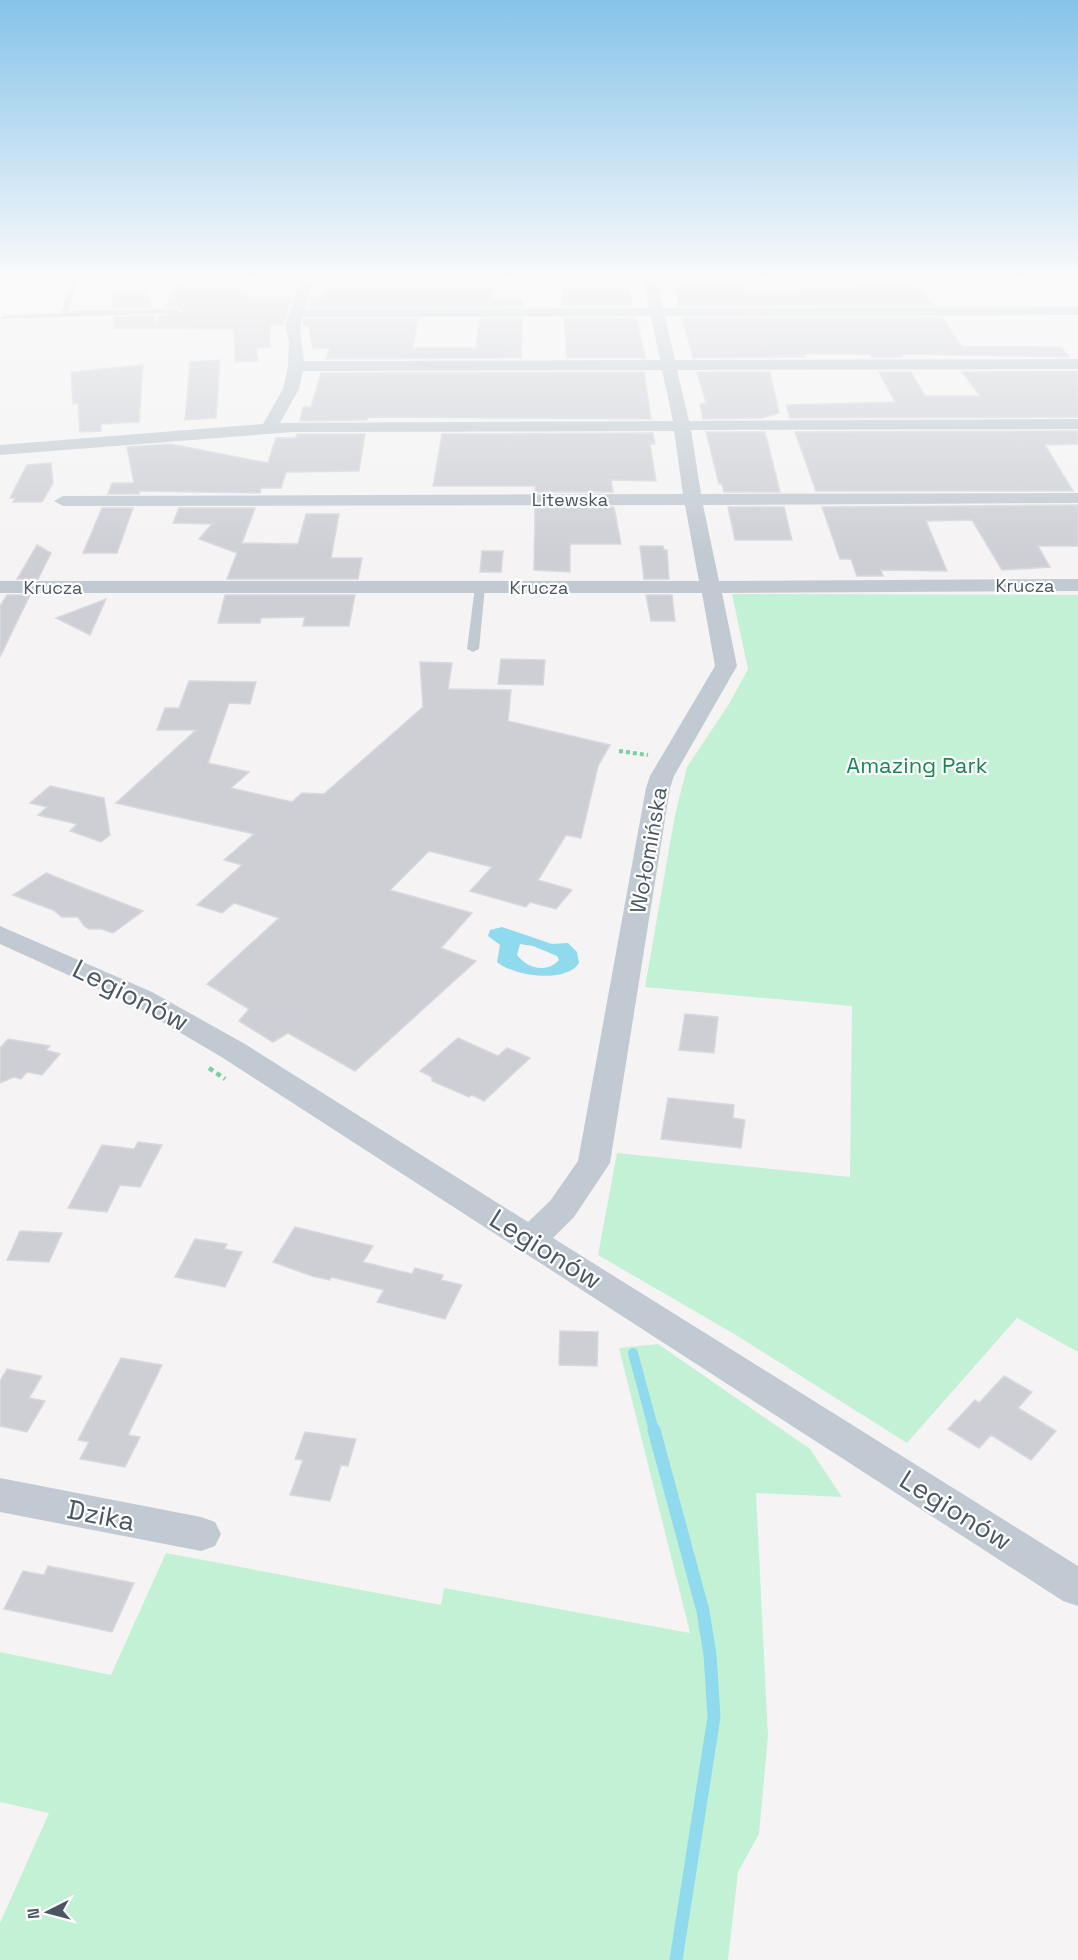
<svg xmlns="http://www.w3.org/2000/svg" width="1078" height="1960" viewBox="0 0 1078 1960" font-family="'Space Grotesk',sans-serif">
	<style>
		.green { fill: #c3f1d5 }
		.water { fill: #90daee; fill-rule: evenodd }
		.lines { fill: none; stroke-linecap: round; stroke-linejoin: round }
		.stream-far1 { stroke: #90daee; stroke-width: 10 }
		.stream { stroke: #90daee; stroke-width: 13 }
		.building { fill: #cdcfd5; stroke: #d7d9de; stroke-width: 1.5 }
		.path-far1 { stroke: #7ad0a6; stroke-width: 4; stroke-dasharray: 4 3; stroke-linecap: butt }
		.path { stroke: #7ad0a6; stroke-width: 4.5; stroke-dasharray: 5 4; stroke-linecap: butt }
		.lane { fill: #c1cad2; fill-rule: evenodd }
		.street { fill: #c1cad2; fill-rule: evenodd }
		.labels { text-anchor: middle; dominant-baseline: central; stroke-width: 4.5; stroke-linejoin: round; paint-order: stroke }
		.far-street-label { font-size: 18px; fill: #4a5661; stroke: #fff }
		.park-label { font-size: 22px; fill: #17864f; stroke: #fff }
		.street-label { font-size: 22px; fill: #4a5661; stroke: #fff }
		.near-street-label { font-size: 27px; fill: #4a5661; stroke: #fff }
	</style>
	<rect width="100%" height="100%" fill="#f5f3f3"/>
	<path class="green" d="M732,594L1078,595V1352L1017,1318L907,1443L736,1335L598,1255L617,1153L850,1177L852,1006L645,987L675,815L687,767L729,704L748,669Z
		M658,1344L810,1449L842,1497L756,1493L768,1736L759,1834L738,1872L728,1960H0V1923L49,1813L0,1802V1652L111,1675L166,1553L441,1605L444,1588L690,1633L619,1348Z"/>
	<path class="water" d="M502,927L552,944L568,943L577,952L579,963C566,984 513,976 497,962L500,945L488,936L490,930ZM520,944L533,946L557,956L559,960C546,974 527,968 517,955Z"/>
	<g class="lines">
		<path class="stream-far1" d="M633,1353L654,1431"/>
		<path class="stream" d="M654,1430L703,1611L710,1655L714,1717L676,1960"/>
	</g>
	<path class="building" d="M180,280H250L244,292H248L249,298L292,297L283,325H270V347L256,348L258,361L235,362L234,329L114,328V317L153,316L156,324L160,316L181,313L182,310L177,307H165Z
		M326,280H492L491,299H522V306L308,307L311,297H321Z
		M566,280H627L633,304L562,306L563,287H567Z
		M791,280L908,281L913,288H921L933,305L678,306L675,282H741L750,291L796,290Z
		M145,289L151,307L113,308V292Z
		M564,318L637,319L645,358H567Z
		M682,318H942L962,346L1061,347L1069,357L902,354L903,357H872L870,354H803L805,357L693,358Z
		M304,319H418L413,348H476L479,319H522L521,358L326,359L330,348L313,349L308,325H303Z
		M220,360L216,418L185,420L190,362Z
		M143,365L139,422L101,424V431L80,432L78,403L73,404L71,372Z
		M1078,371V417L790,418L786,405L895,402L879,372H911L925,396H980L962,372Z
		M644,372L651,419L368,417L367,420L300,421L303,407H311L321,373Z
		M697,372H770L779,413L762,418L703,419L700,404L706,403Z
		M1078,431V444L1045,445L1073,491H816L795,432Z
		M706,432H765L780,492H724L722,484H719Z
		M653,433L655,444H650L656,481L611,480L613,492H535V486H433L442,434Z
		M297,434H365L359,471L286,472L281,488H261L260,493L139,491V494H108L112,483H134L127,447L171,444L268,463L276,438H296Z
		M51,463L53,483L42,502H13L15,498H10L27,465Z
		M1078,505V546H1038L1050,567L1002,570L972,520L926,521L947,571L881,570L883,576H857L851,559H840L822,507Z
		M535,507H614L621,544H570V572L534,570Z
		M728,507H784L792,540H735Z
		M102,508H133L117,553H83Z
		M179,508H255L242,543L298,544L306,514H339L331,558H362L358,579H227L237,553L199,539L212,524L173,523Z
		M37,545L51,553L38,579H17Z
		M640,546H663L664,550H667L669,579H644Z
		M482,551H503L501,572H480Z
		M7,595H30L0,657V606Z
		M225,595H355L349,626H303L305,617L261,618L260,623H218Z
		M646,595H672L675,621H651Z
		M106,599L90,635L56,618Z
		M501,659L545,660L543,685L498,684Z
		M420,662L452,663L448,689L511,690L508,721L610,745L598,766L581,838L566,835L538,880L572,890L556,909L530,902L526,907L470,891L492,867L429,851L390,890L472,913L441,948L476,961L355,1071L288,1033L273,1042L239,1021L249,1009L207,984L279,918L234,903L222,913L197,905L242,865L224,860L254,834L116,803L196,730H157L165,708H179L189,681L256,682L250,704L229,703L208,763L249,772L231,788L292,802L302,793L324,794L423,707Z
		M50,786L104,798L110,835L101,842L70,831L77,824L38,815L47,807L30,803Z
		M46,873L81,887L143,911L113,933L101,929H89L84,926L78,917H62L53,910L13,895Z
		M685,1014L718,1017L714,1053L679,1050Z
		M458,1038L498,1056L507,1048L530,1058L484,1101L472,1095L469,1097L432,1081V1077L420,1071Z
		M8,1039L50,1046L46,1050L60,1054L42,1075L27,1072L21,1079L14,1077L0,1083V1048Z
		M668,1098L734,1105L733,1118L745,1120L741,1148L661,1139Z
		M138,1142L162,1145L140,1187L120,1185L107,1212L68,1208L102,1145L134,1149Z
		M295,1227L373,1246L363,1262L412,1274L415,1268L443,1275L441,1280L462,1285L445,1319L377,1302L384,1290L331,1277L330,1280L312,1276L273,1262Z
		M20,1231L62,1233L49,1262L7,1260Z
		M195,1239L227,1244L224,1249L242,1252L225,1287L175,1277Z
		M560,1331L598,1332L597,1366L559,1365Z
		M121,1358L162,1365L128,1435L140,1437L125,1467L80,1459L89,1442L78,1440Z
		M7,1369L42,1376L29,1398L45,1401L27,1432L0,1426V1381Z
		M1004,1376L1032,1392L1018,1408L1056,1431L1031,1460L991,1435L979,1448L948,1429L975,1400L979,1403Z
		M305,1432L356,1439L348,1466L341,1465L330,1501L290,1495L303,1460L295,1459Z
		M48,1566L134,1583L112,1632L4,1609L23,1571L44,1575Z"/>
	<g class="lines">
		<path class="path-far1" d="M619,751L648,755"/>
		<path class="path" d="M209,1068L225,1079"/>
		<path class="lane" d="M71,280H78L69,311L176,309L180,311L176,313L0,319L3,316L61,313Z
			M480,584L485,587L479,649L473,652L467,649L475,587Z"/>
		<path class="street" d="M301,280H315L305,309L649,308L643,280H657L663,308L1078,307V315L665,316L675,360L1078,359V369L677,370L689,421L1078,419V429L691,430L701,494L1078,493V503L703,505L719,581L1078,579V591L722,593L737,666L674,776L670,788L610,1163L574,1217L553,1238L1078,1566V1606L1063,1601L223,1058L132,1004L0,944V926L152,992L245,1044L528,1222L550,1201L578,1161L646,788L650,776L715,666L702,593H0V581H699L685,505L63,506L54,501L63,496L683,494L674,431L293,432L0,455V445L263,424L283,389L288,366L289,341L285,325ZM651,316L660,360L304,361C303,347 298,330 302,317ZM662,370L673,421L280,423L299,389L303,371Z
			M0,1478L201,1517L215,1522L221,1534L215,1546L201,1551L0,1512Z"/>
	</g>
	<linearGradient id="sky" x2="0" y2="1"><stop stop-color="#85c3ea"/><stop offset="0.5" stop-color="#fafafa"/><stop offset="1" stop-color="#fafafa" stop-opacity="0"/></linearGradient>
	<rect width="1078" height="555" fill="url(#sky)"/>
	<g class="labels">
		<g class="far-street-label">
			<text x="570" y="499">Litewska</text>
			<text x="1025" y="585">Krucza</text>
			<text x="53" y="587">Krucza</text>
			<text x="539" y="587">Krucza</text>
		</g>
		<g class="park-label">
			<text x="917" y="765">Amazing Park</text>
		</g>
		<g class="street-label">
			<text transform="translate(648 850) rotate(-80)">Wołomińska</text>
		</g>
		<g class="near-street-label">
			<text transform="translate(131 995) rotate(27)">Legionów</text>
			<text transform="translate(546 1249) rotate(32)">Legionów</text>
			<text transform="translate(956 1510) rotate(32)">Legionów</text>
			<text transform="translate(101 1515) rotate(11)">Dzika</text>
		</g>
	</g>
	<g transform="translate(48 1912) rotate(264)" stroke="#ffffff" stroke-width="4.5" paint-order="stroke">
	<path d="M0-4.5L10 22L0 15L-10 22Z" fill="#4a5661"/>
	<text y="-9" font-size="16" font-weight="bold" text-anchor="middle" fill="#4a5661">N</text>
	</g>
</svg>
